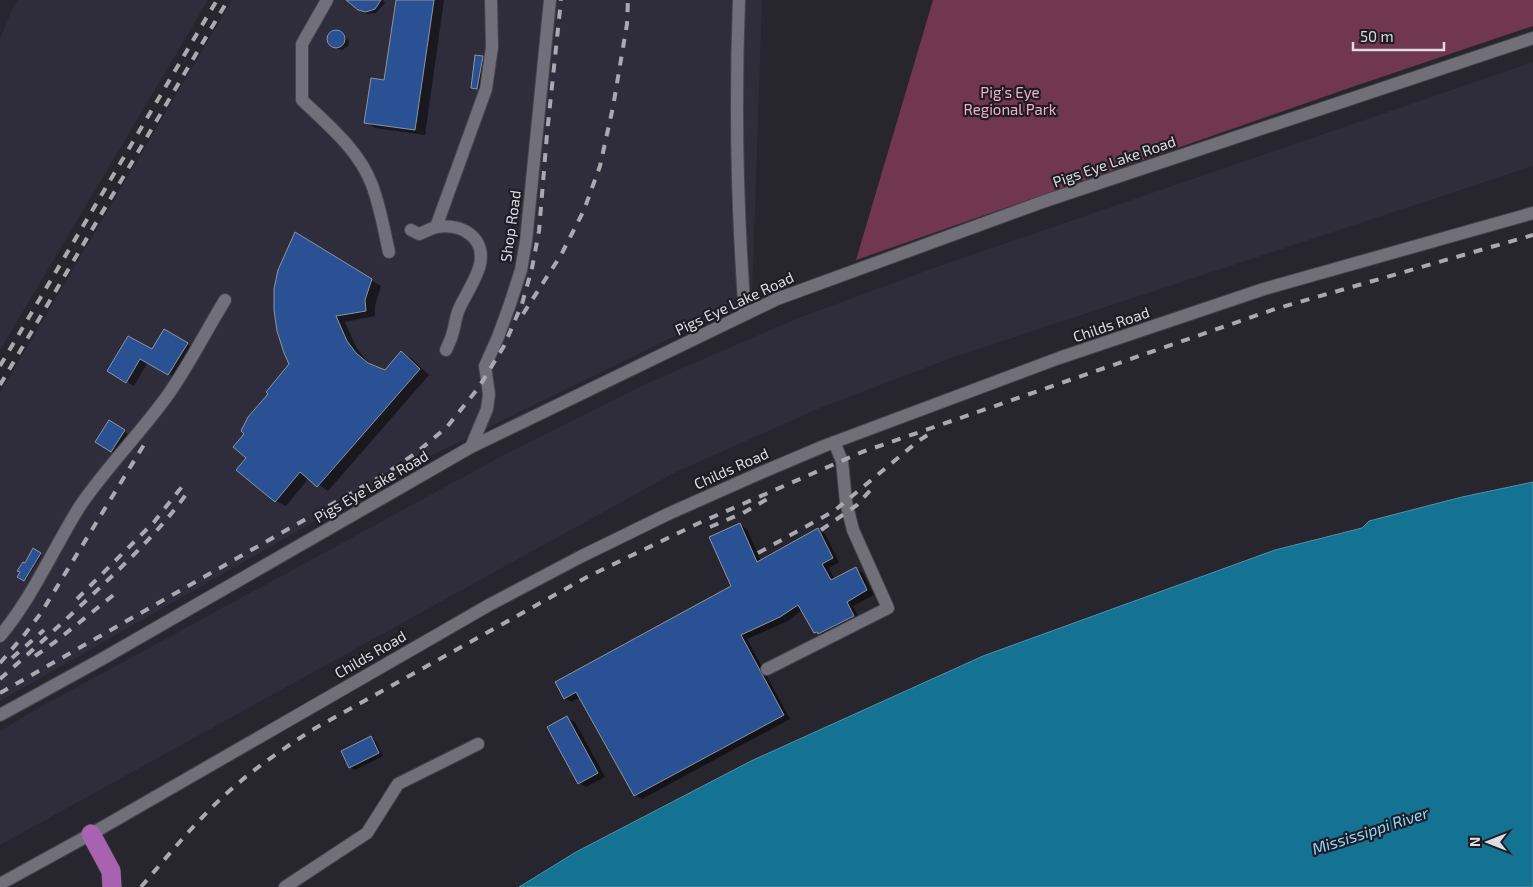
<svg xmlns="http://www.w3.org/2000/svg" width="1533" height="887" viewBox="0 0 1533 887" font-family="'Exo 2',sans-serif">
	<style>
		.built { fill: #2f2d3b }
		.green { fill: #713650 }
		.water { fill: #147293; stroke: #5092ab }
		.shadow { fill: #0007 }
		.building { fill: #295194; stroke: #8f959e }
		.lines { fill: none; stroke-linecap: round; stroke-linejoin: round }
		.minor-casing { stroke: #45444c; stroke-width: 14 }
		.highway-casing { stroke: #45444c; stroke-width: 20 }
		.minor { stroke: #71707a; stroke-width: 12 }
		.highway { stroke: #a763b0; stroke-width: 19 }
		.rail { stroke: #aaa9af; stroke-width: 4; stroke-dasharray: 9 9; stroke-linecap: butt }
		.labels { text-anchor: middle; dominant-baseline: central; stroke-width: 4.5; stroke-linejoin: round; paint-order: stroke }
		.park-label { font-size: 15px; fill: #f5aeca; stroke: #1e1c25 }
		.street-label { font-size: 15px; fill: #dddce2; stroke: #1e1c25 }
		.water-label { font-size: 16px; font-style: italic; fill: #8edafd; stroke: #1e1c25 }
	</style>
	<rect width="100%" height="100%" fill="#27262e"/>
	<path class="built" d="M18,0H208L0,350V39L11,12Z
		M232,0H762L752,298L420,461L0,701V393Z
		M1533,62V166L954,357L822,407L674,473L0,845V731L35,710L502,456L648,383L796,319L931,269Z"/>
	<path class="green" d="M933,0H1533V26L1355,86L856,260Z"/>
	<path class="water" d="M1533,482V887H519L576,852L751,761L983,656L1275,550L1362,528L1369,521L1462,497Z"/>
	<path class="shadow" d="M354,0H383L385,3L376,13L367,14L362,11Z
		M397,0H444L425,135L375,128L366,122L385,81Z
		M333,32H340L344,35L349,41L348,46L342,50L332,47L328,42L329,34Z
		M482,57L487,60L482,91L472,87Z
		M295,234L381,286L375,306V316L345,322L356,347L366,360L374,367L386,371L401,353L411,358L429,375L328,491L309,478L286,506L276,501L238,470L248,458L246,433L269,394L291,364Z
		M164,330L194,348L176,378L148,362L134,386L109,371L152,351Z
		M109,422L128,434L116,454L97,442Z
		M740,525L747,529L761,561L818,529L825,534L839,562L829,568L835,580L856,569L863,573L874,595L853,606L860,620L822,636L815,632L802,610L788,621L747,639L790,719L642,799L635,795L580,697L572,702L564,698L733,586Z
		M33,550L42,555L26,580L19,576Z
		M567,718L575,722L605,777L586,787L579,783Z
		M370,737L375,740L383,756L355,770L350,767Z"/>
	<path class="building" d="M346,0H381L375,9L366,12L358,10Z
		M396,0H434L415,130L364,123L371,78L384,80Z
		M327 39a9 9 0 1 1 18 0a9 9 0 1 1-18 0Z
		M475,55L483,56L477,89L471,88Z
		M295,232L372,279L365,300L366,311L336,316L347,341L356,353L368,363L385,370L401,351L420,369L317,487L300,472L275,502L236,470L246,458L233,447L244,434L241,431L248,417L268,394L266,392L289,364L284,353L277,331L274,310V289L278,270Z
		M164,329L188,343L168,375L140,359L126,383L107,371L128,336L152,349Z
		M109,420L125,430L111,452L95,442Z
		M740,523L757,562L818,528L833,558L822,564L831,580L856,567L867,590L847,602L854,616L818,634L817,632L814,633L798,605L780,617L741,635L784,715L634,796L576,692L564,699L555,682L731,586L709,537Z
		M33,548L41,553L24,581L17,577L20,572L17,571L23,562L25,563Z
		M567,716L598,773L578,784L547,727Z
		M371,736L379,753L349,768L341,751Z"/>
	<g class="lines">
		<g class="minor-casing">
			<path id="minor" d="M327,0L302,44V100C328,125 359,150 372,185C380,206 384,230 389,252
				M739,0C735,104 737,210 745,314
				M436,227L486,89L492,47L491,0
				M411,230L419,234C425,232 431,228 437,227C463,223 488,239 479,268C474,283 465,296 459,309C455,318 455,327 452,335C451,340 448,345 446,350
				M471,447L487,409L489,394L485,366L498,337L510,304L521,270L526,241L550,0
				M0,636C33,597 53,549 80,506C107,466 142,432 170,392C190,363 206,331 225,300
				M767,669L888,608L853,530L846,502L842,461L834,442
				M0,715L102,659L471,447L777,299L1045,201L1533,38
				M0,884L91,834L489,605L580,557L668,514L758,474L824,446L1059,358L1264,289L1533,213
				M285,887L367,833L398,784L478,744"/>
		</g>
		<g class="highway-casing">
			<path id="highway" d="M91,834L111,871L112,887"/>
		</g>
		<use href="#minor" class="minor"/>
		<use href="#highway" class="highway"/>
		<path class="rail" d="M523,314L561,255L584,210L600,166L613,107L627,24L628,0
			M0,366L217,0
			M0,385L228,0
			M710,527L743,513L769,498
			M821,530L857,505L875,485
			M758,553L834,511L917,442L932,432
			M77,599L154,522L184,484
			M35,656L55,642L116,593
			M12,658L44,630
			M0,663L25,634L41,613L145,443
			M0,679C31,652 61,624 91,596C127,562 162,529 190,489
			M0,693L385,474L416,453L447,427L479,387L504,346L522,304L532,268L539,231L547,134L561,0
			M141,887C171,852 200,816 235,786C259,765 286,747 312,730L587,577L699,523L862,452L1275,309L1533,235"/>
	</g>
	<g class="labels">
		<g class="park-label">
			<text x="1010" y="92">Pig's Eye<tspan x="1010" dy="17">Regional Park</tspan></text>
		</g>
		<g class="street-label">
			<text transform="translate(1114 161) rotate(-19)">Pigs Eye Lake Road</text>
			<text transform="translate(510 226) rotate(-82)">Shop Road</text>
			<text transform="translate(734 303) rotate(-25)">Pigs Eye Lake Road</text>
			<text transform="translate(1111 324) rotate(-19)">Childs Road</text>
			<text transform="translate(731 468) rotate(-24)">Childs Road</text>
			<text transform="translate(371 486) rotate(-30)">Pigs Eye Lake Road</text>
			<text transform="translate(370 654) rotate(-30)">Childs Road</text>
		</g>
		<g class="water-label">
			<text transform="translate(1370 830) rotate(-18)">Mississippi River</text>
		</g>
	</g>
	<g transform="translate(1488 842) rotate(270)" stroke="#1e1c25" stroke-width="4" paint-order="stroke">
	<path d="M0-4L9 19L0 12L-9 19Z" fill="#dddce2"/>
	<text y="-8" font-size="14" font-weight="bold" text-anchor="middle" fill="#dddce2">N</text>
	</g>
	<path d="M1353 42v8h91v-8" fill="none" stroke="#dddce2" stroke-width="2.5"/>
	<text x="1360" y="42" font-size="15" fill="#dddce2" stroke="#1e1c25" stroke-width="4" paint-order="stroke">50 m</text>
</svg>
